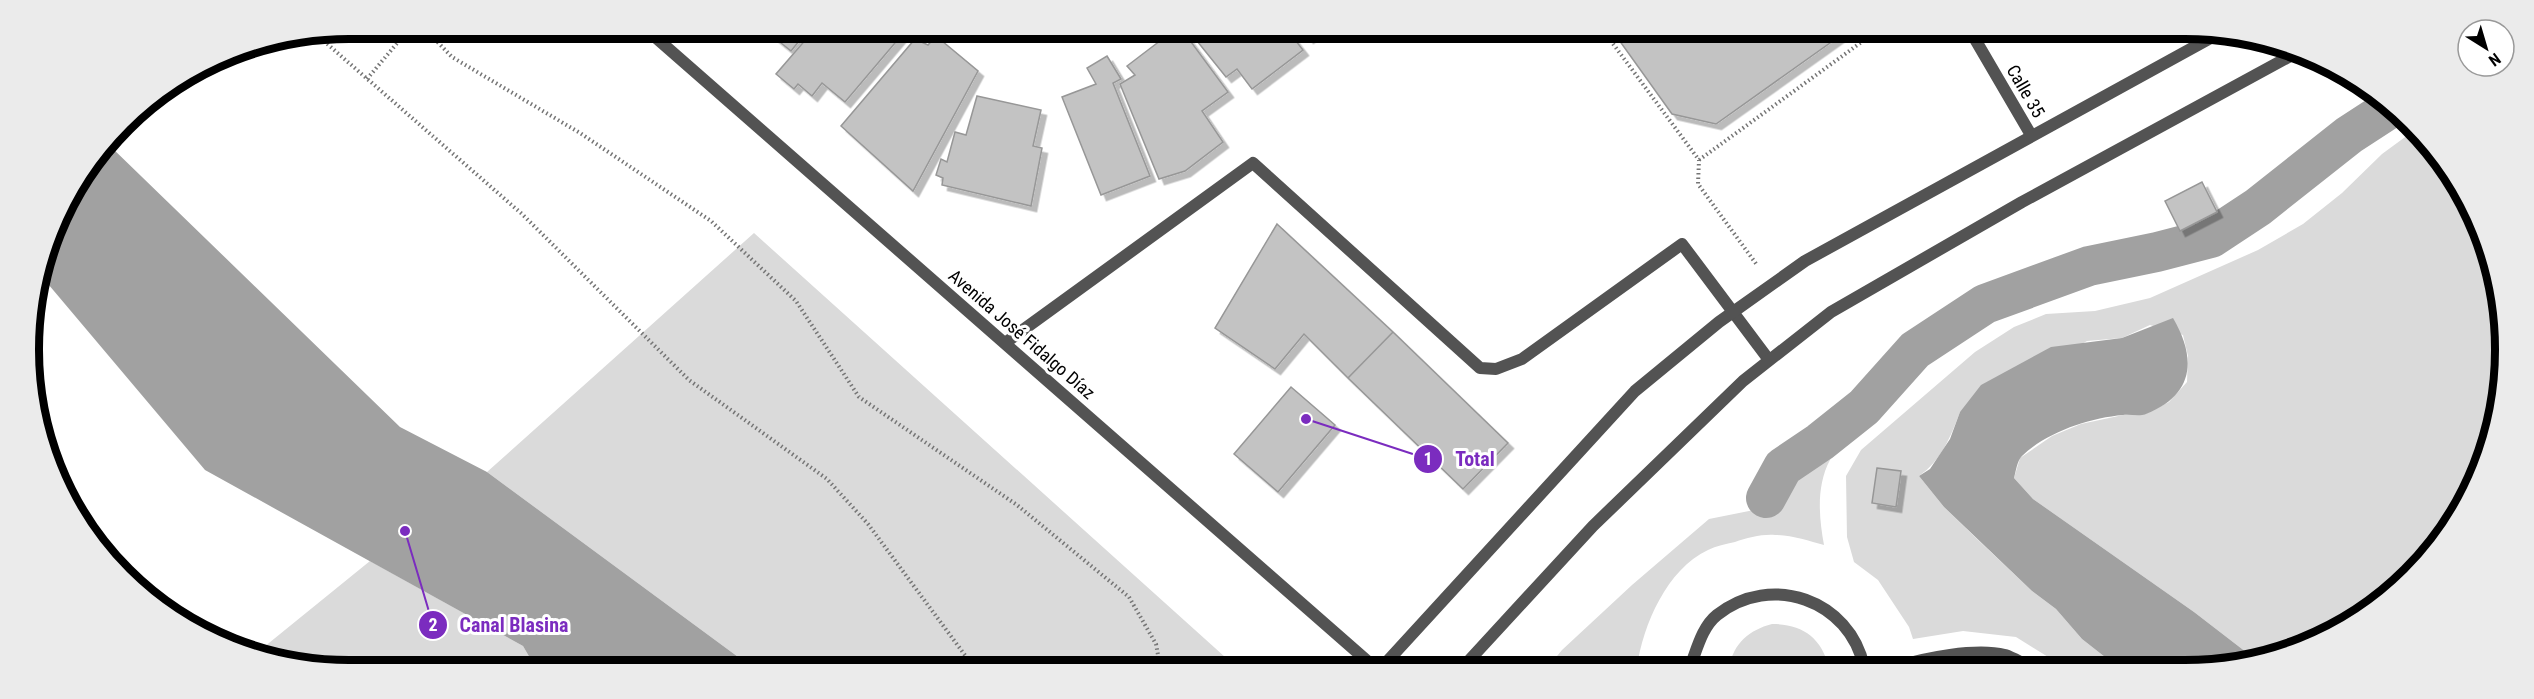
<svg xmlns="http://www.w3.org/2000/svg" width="2534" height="699" viewBox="0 0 2534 699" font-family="'Roboto Condensed',sans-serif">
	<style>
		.green { fill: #dadada }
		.water { fill: #a1a1a1 }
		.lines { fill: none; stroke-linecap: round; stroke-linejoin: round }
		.canal { stroke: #a1a1a1; stroke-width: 40 }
		.building { fill: #c3c3c3; stroke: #979797; stroke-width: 1.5; filter: url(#shadow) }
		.path { stroke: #757575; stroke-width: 4; stroke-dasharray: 1.5 3; stroke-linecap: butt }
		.service { stroke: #535353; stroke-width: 12 }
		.minor { stroke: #535353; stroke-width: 12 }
		.tertiary { stroke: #535353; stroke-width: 12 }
		.labels { text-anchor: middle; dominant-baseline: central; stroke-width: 6; stroke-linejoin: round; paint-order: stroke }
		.street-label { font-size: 18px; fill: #000; stroke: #fff }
		.rim { fill: none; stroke: #000; stroke-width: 8 }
		.leader { fill: none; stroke: #7b2cbf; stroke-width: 2 }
		.callout-dot { fill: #7b2cbf; stroke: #fff; stroke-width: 2 }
		.mark-label { font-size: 18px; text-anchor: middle; font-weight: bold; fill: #fff }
		.callout-label { font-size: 20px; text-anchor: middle; font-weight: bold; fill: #7b2cbf; stroke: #fff; stroke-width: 6; stroke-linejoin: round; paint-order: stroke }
	</style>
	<defs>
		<filter id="shadow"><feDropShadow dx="5.5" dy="5.5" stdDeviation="0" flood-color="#0004"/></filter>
	</defs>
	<rect width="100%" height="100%" fill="#fff"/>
	<path class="green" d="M2412,132L2451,171L2499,287V412L2472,492L2411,577L2326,638L2255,659L2194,612L2033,499L2014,478L2020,458L2052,436L2081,424L2123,415H2143L2169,402L2187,382L2188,356L2183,335L2150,325L2122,338L2087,341L1960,412C1951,436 1941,461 1919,476L1944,507L1977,539L2032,591L2056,609L2082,639L2119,668H2066L2016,637L1963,631L1913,639L1909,627L1878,580L1854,562L1847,537L1846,476L1861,450L1975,352L2014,327L2046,314L2095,311L2150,298L2258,250L2303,224L2342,193L2382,154Z
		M754,233L1235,666L749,665L487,472Z
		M1852,429C1845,439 1836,449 1830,460C1816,486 1819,518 1824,545C1809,541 1791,535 1775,535C1762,534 1747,538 1735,542C1726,544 1716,546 1708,550C1667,569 1643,625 1637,667H1548L1562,650L1632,585L1709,519L1774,506L1785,492L1803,463L1824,445Z
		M370,561L523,646L534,665L334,664L264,647Z
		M1772,624C1802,624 1821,637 1829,667H1729C1734,643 1749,630 1772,624Z"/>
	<path class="water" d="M109,145L400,427L487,472L749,665H534L523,646L205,470L43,278L62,207Z
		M2173,318C2197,359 2194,395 2146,414C2139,417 2131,414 2123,415C2089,418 2047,432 2022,456C2017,461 2016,471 2014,478L2033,499L2194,612L2255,659L2226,668H2119L2082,639L2056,609L2032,591L1944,507L1919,476L1930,469L1950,439L1960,412L1981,385L2051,347L2122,338Z"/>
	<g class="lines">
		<path class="canal" d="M1766,498L1783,467L1820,442L1864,407L1915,350L1985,304L2089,266L2157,252L2211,238L2258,207L2349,135L2389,109"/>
	</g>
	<path class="building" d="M765,30H808L791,51Z
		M814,30H906L845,102L822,83L812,96L798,84L794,89L776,74Z
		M1173,31H1183L1228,92L1202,111L1223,142L1185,171L1159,179L1120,84L1135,75L1127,66Z
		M1189,31L1289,32L1303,50L1252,89L1237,69L1226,77Z
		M1304,32H1316L1308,38Z
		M1614,33H1844L1716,124L1672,114Z
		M936,36L978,71L913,191L841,126L915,39L928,45Z
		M1107,56L1121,79L1113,83L1150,176L1101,195L1062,97L1096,84L1087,68Z
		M977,96L1041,110L1033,146L1042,148L1031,206L942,185L943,178L936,175L941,159L947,162L955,132L966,135Z
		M2202,182L2217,212L2180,231L2165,201Z
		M1277,224L1393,332L1348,378L1304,334L1275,369L1215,328Z
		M1393,332L1508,443L1463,489L1348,378Z
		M1291,387L1335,425L1278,492L1234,454Z
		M1877,468L1901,471L1896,507L1872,503Z"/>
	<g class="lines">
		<path class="path" d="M425,29L452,57L580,133L711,221L796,301L859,397L1017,505L1129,597L1156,644L1160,666
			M1605,33L1699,160L1698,184L1757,265
			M317,35L522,214L689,380L827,479L868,524L973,666
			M367,79L409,29
			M1699,160L1874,33"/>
		<path class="service" d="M1005,343L1253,163L1480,368L1496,369L1522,359L1682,244L1769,360
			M1690,667C1697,649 1702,627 1717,615C1771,572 1850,600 1864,667
			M1896,667C1925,658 1975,648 2005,655C2014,658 2023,664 2031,667"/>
		<path class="minor" d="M1031,31H1032
			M1972,34L2031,135"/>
		<path class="tertiary" d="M646,29L1373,666
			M1383,666L1635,391L1719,322L1805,261L2216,35
			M1464,666L1593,526L1743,381L1831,312L2022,202L2294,54"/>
	</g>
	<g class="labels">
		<g class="street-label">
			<text transform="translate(2026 91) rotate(60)">Calle 35</text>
			<text transform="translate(1022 334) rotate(41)">Avenida José Fidalgo Díaz</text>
		</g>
	</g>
	<path d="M0 0H2534V699H0ZM349 39H2185A310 310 0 0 1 2495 349V350A310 310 0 0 1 2185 660H349A310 310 0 0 1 39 350V349A310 310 0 0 1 349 39Z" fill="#ebebeb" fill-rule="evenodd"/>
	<path class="rim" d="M349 39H2185A310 310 0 0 1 2495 349V350A310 310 0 0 1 2185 660H349A310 310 0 0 1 39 350V349A310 310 0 0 1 349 39Z"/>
	<path class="leader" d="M1306 419L1428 459M405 531L433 625"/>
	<g class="callout-dot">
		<circle cx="1306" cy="419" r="6"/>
		<circle cx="405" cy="531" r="6"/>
		<circle cx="1428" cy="459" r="15"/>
		<circle cx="433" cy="625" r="15"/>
	</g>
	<g class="mark-label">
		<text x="1428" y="465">1</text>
		<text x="433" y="631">2</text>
	</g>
	<g class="callout-label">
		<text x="1475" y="466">Total</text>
		<text x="514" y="632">Canal Blasina</text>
	</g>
	<g transform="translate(2486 48) rotate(143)"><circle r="28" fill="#ffffff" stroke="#999999" stroke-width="1.5"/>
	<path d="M0-4.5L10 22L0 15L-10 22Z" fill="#000000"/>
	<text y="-9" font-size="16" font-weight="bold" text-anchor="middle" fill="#000000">N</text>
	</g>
</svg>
